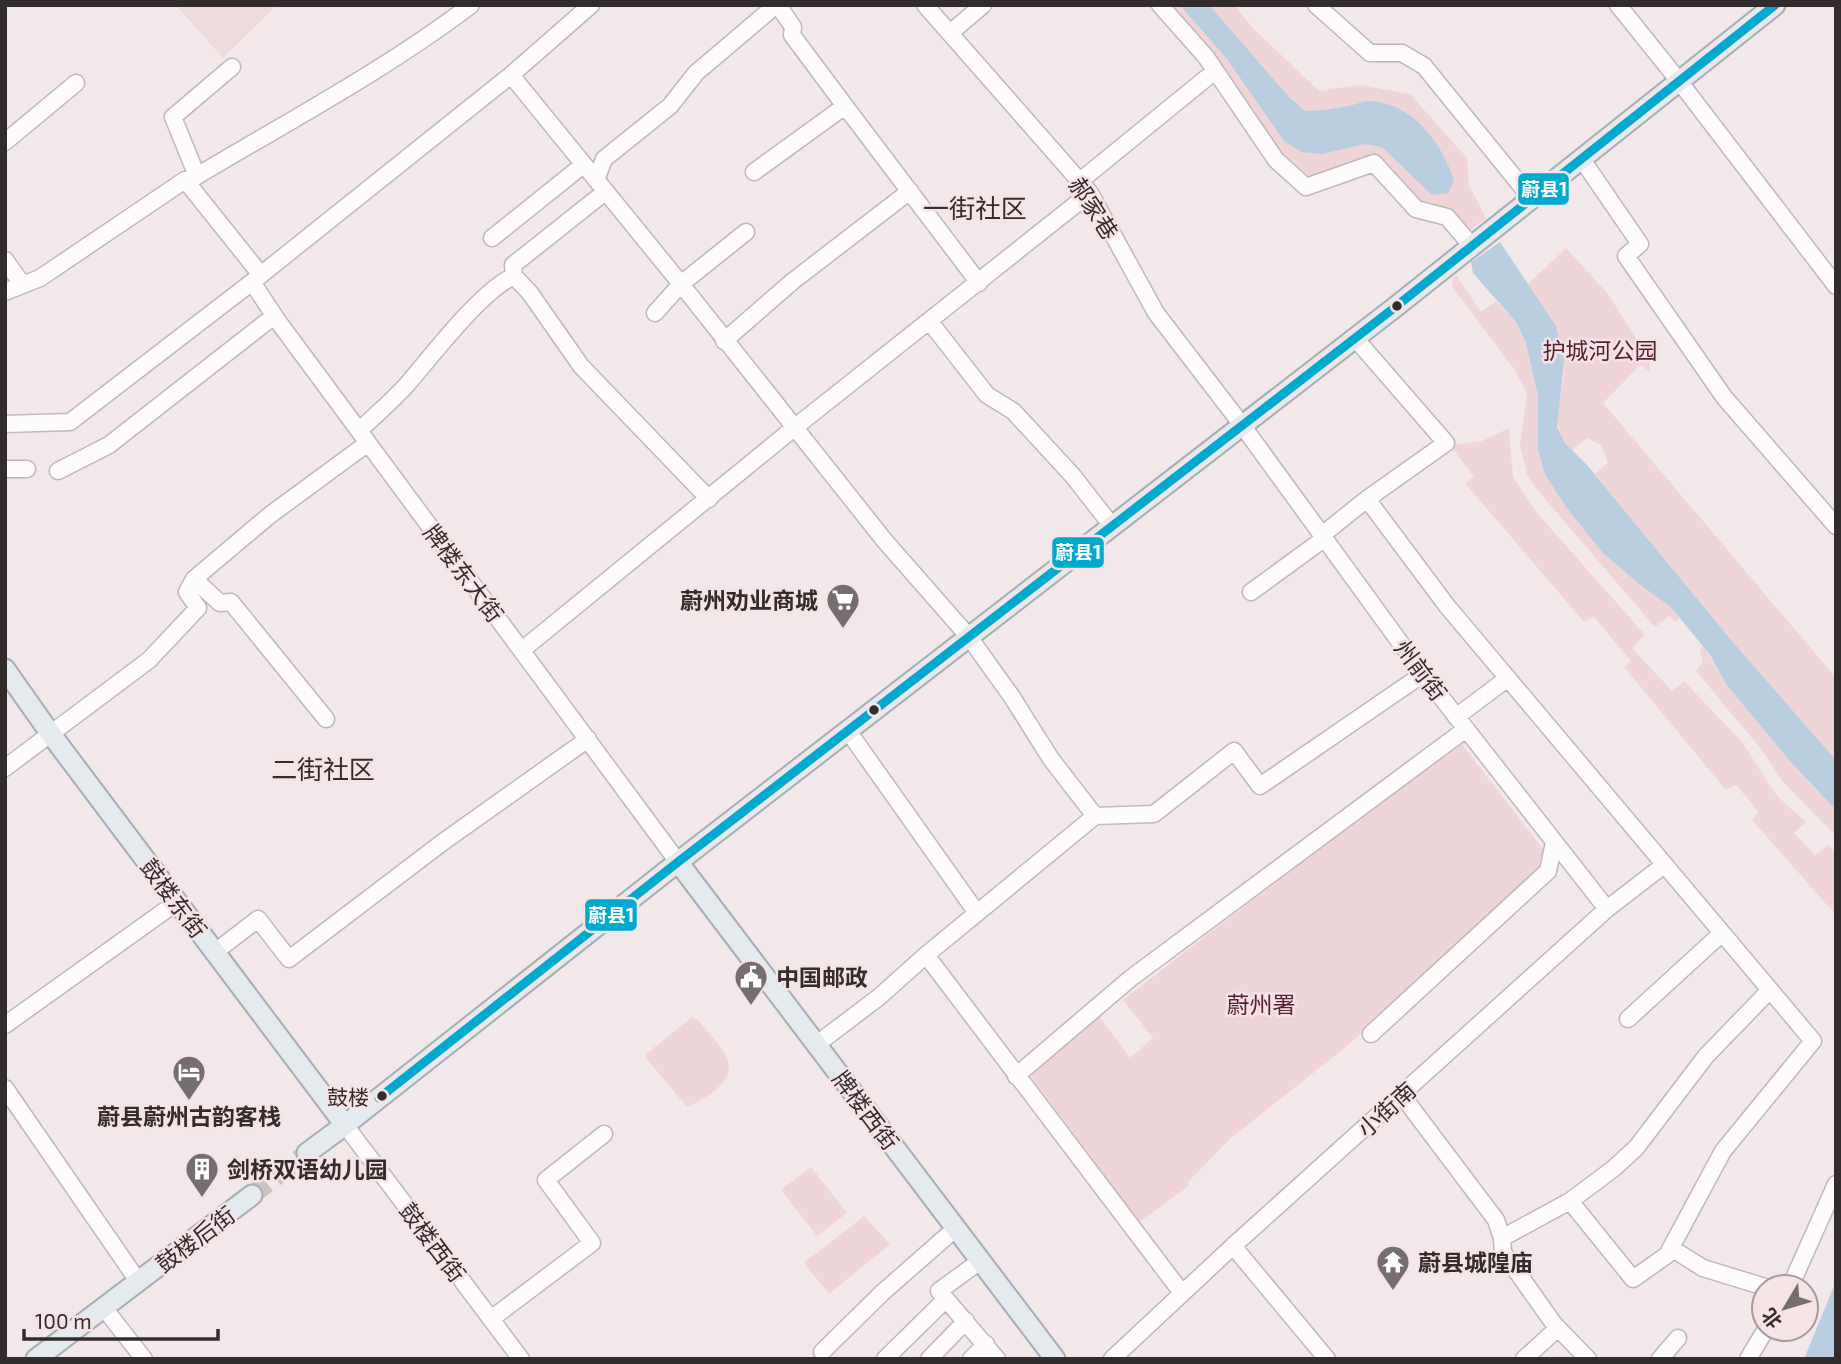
<svg xmlns="http://www.w3.org/2000/svg" width="1841" height="1364" font-family="'Exo 2','Noto Sans SC',sans-serif">
<rect width="100%" height="100%" fill="#f2e7e9"/>
<!-- built -->
<path fill="#eedadd" d="M176,5H277L223,58Z"/>
<!-- green -->
<path fill="#efd4d8" d="M1162,5H1234L1254,29L1319,91L1359,85L1410,94L1467,158L1469,185L1486,218L1467,233L1424,206L1381,160L1312,178L1284,156Z
M1566,248L1608,294L1649,359L1650,371L1640,365L1603,403L1836,678V760L1732,641L1595,474L1608,463L1601,445L1587,438L1572,450C1541,420 1570,391 1563,357C1557,326 1545,310 1528,284Z
M1456,275L1481,312L1496,301L1516,322L1526,343L1538,396V450L1603,553L1639,584L1671,606L1680,617L1676,622L1669,616L1655,627L1535,487L1527,474L1520,445L1527,393L1514,369L1453,288L1452,281Z
M1509,428L1513,477L1537,513L1645,635L1632,648L1672,691L1684,681L1742,742L1777,796L1806,822L1794,833L1815,855L1829,845L1836,853V915L1752,820L1758,811L1736,785L1726,790L1624,667L1631,661L1594,617L1584,622L1465,483L1474,477L1450,445L1482,441Z
M1703,646L1726,684L1789,760L1836,810V836L1782,781L1761,749L1696,671L1703,662L1700,651Z
M1461,743L1553,862L1340,1052L1232,1137L1188,1182L1189,1186L1139,1222L1031,1076L1099,1016L1130,1058L1153,1038L1123,1000L1321,847Z
M692,1017L699,1021C708,1033 720,1044 726,1056C739,1080 705,1099 687,1107L647,1059L646,1054Z
M811,1167L847,1213L817,1236L781,1190Z
M864,1216L890,1244L829,1294L804,1263Z"/>
<!-- water -->
<path fill="#bacee1" d="M1180,5H1209L1289,97L1305,111C1320,111 1334,109 1348,106C1355,105 1362,101 1369,101C1412,102 1443,144 1454,181L1448,193L1432,195L1382,147L1365,144L1322,154L1302,152L1284,141L1227,59Z
M1500,242L1556,326L1564,361L1557,427L1565,443L1587,465L1732,641L1836,760V810L1789,760L1726,684L1710,655L1671,607L1639,584L1603,553L1566,507L1545,474L1538,450V396L1526,343L1516,322L1473,273L1471,262Z
M1836,1281V1359H1804Z"/>
<g fill="none" stroke-linecap="round" stroke-linejoin="round">
<!-- major-tunnel -->
<path stroke="#ccc2c3" stroke-width="19" stroke-dasharray="19 10" stroke-linecap="butt" d="M252,1195L307,1153"/>
<defs>
<path id="minor" d="M778,5L793,27L792,35L845,106
M925,5L1090,193L1156,313L1242,425L1423,674L1607,909
M1160,5L1206,57L1276,160L1306,187L1374,163L1416,209L1447,217L1471,245
M1316,5L1370,53H1402L1424,66L1531,198
M1618,5L1679,81L1836,286
M950,33L983,5
M511,75L681,284L884,540L969,637L1012,697L1051,759L1095,816
M5,142L76,83
M1581,158L1640,244L1626,256L1724,397L1836,526
M754,172L845,106L979,283
M197,176L173,117L232,67
M185,180L197,176C289,121 385,70 471,5
M596,180L604,159L670,106L696,73L776,5
M1080,181L1215,71
M492,238L583,165
M5,260L23,285
M514,276L513,265L605,192
M252,282L277,320L678,862
M5,292L40,278L185,180L261,275
M655,313L681,284L746,232
M930,322L987,395L1013,411L1073,476L1112,526
M1354,337L1446,443L1367,499
M724,341L793,281L910,191
M5,424L70,422L252,282L511,75L591,5
M359,431C376,414 395,399 410,381C434,353 482,290 514,276L530,293L581,366L709,499
M5,469H27
M58,471L109,445L274,316
M1322,535L1367,499L1447,606L1813,1041L1723,1151L1667,1255L1633,1279L1570,1201L1502,1238
M194,579L220,603L231,602L326,719
M1251,592L1325,538
M522,650L794,428L1090,193
M1456,717L1508,678
M848,731L977,913
M5,768L149,660L198,608L187,592L194,579L270,515L368,443
M215,952L258,919L289,959L443,842L588,739
M926,955L1182,1293
M1628,1019L1722,933
M5,1025L177,902
M1371,1034L1548,871L1554,842
M817,1044L879,997L926,955L1095,816L1154,814L1234,751L1260,786L1423,674
M1016,1076L1131,978L1466,729
M5,1088L138,1281
M1401,1094L1496,1220L1502,1238L1503,1252L1554,1324L1588,1359
M345,1125L521,1359
M1570,1201L1613,1169L1636,1148L1706,1056L1770,990
M1233,1246L1327,1359
M1671,1248L1703,1268L1765,1287
M980,1261L939,1291L997,1359
M1790,1287L1836,1184
M104,1308L144,1359
M491,1319L592,1243L546,1180L604,1134
M822,1352L882,1293L956,1228
M885,1359L946,1299
M929,1359L966,1321
M971,1359L986,1344
M1112,1359L1233,1246L1607,909L1664,865
M1524,1359L1558,1328
M1660,1359L1678,1338
M1748,1359L1766,1329"/>
<path id="major" d="M5,669L50,733L345,1125
M678,862L1055,1359
M307,1153L345,1125L678,862L1394,308L1775,5
M36,1359L252,1195"/>
</defs>
<!-- minor casing -->
<use href="#minor" stroke="#c0b8ba" stroke-width="19"/>
<!-- major casing -->
<use href="#major" stroke="#a6adb5" stroke-width="23"/>
<!-- minor -->
<use href="#minor" stroke="#fdfbfc" stroke-width="16"/>
<!-- major -->
<use href="#major" stroke="#e4eaee" stroke-width="19"/>
<defs>
<path id="bus-1" d="M379,1098L678,862L1394,308L1775,5"/>
</defs>
<!-- bus-1 casing -->
<use href="#bus-1" stroke="#f6e3e6" stroke-width="14"/>
<!-- bus-1 -->
<use href="#bus-1" stroke="#00a9ce" stroke-width="9"/>
</g>
<!-- icons -->
<defs>
<symbol id="supermarket-pin" viewBox="-11 -11 22 30"><path d="M0 17L-7.5 6A9.5 9.5 0 1 1 7.5 6Z" fill="#766d6f" stroke="#f6e3e6"/><path d="M-6-5.5h2.5l.6 2H6L4.5 2H-2.5L-4.4-4H-6ZM-1.5 3.2a1.3 1.3 0 1 0 .1 0ZM3 3.2a1.3 1.3 0 1 0 .1 0Z" fill="#fff"/></symbol>
<symbol id="civic-pin" viewBox="-11 -11 22 30"><path d="M0 17L-7.5 6A9.5 9.5 0 1 1 7.5 6Z" fill="#766d6f" stroke="#f6e3e6"/><path d="M-.6-6.5H3V-4.5H.6V-3L4-1V1h2V6H-6V1h2V-1L-.6-3ZM-1.2 2.5V6h2.4V2.5Z" fill="#fff"/></symbol>
<symbol id="hotel-pin" viewBox="-11 -11 22 30"><path d="M0 17L-7.5 6A9.5 9.5 0 1 1 7.5 6Z" fill="#766d6f" stroke="#f6e3e6"/><path d="M-6-4.5h1.5V1H6V5H4.5V3h-9V5H-6ZM-4 0a1.8 1.8 0 1 1 3.6 0ZM.5 0V-2.5h3Q6-2.5 6 0Z" fill="#fff"/></symbol>
<symbol id="building-pin" viewBox="-11 -11 22 30"><path d="M0 17L-7.5 6A9.5 9.5 0 1 1 7.5 6Z" fill="#766d6f" stroke="#f6e3e6"/><path d="M-4-6H4V6H1V3H-1V6H-4ZM-2.5-4.3h1.7v1.8h-1.7ZM.8-4.3h1.7v1.8H.8ZM-2.5-1h1.7V.8h-1.7ZM.8-1h1.7V.8H.8Z" fill="#fff"/></symbol>
<symbol id="temple-pin" viewBox="-11 -11 22 30"><path d="M0 17L-7.5 6A9.5 9.5 0 1 1 7.5 6Z" fill="#766d6f" stroke="#f6e3e6"/><path d="M0-6L5-2H3V0L6.5 2.5H4V6H1.5V3h-3V6H-4V2.5H-6.5L-3 0V-2H-5Z" fill="#fff"/></symbol>
</defs>
<g fill-rule="evenodd">
<use href="#supermarket-pin" x="824" y="581" width="38" height="52"/>
<use href="#civic-pin" x="732" y="958" width="38" height="52"/>
<use href="#hotel-pin" x="170" y="1053" width="38" height="52"/>
<use href="#building-pin" x="183" y="1150" width="38" height="52"/>
<use href="#temple-pin" x="1374" y="1243" width="38" height="52"/>
</g>
<!-- markers -->
<g fill="#332c2d" stroke="#f6e3e6" stroke-width="2.5">
<circle cx="1397" cy="306" r="6"/>
<circle cx="874" cy="710" r="6"/>
<circle cx="382" cy="1096" r="6"/>
</g>
<g text-anchor="middle" dominant-baseline="central" stroke-width="5" stroke-linejoin="round" paint-order="stroke">
<!-- bus labels -->
<g font-size="21" fill="#332c2d" stroke="#f6e3e6" text-anchor="end">
<text x="369" y="1096">鼓楼</text>
</g>
<!-- street labels -->
<g font-size="23" fill="#332c2d" stroke="#f6e3e6">
<text transform="translate(1094 208) rotate(57)">郝家巷</text>
<text transform="translate(464 573) rotate(53)">牌楼东大街</text>
<text transform="translate(1421 670) rotate(53)">州前街</text>
<text transform="translate(174 898) rotate(53)">鼓楼东街</text>
<text transform="translate(1386 1109) rotate(-42)">小街南</text>
<text transform="translate(866 1110) rotate(53)">牌楼西街</text>
<text transform="translate(195 1239) rotate(-37)">鼓楼后街</text>
<text transform="translate(433 1242) rotate(53)">鼓楼西街</text>
</g>
<!-- park labels -->
<g font-size="23" fill="#58222f" stroke="#f6e3e6">
<text x="1600" y="350">护城河公园</text>
<text x="1261" y="1004">蔚州署</text>
</g>
<!-- poi labels -->
<g font-size="23" font-weight="bold" fill="#332c2d" stroke="#f6e3e6" text-anchor="start">
<text x="818" y="600" text-anchor="end">蔚州劝业商城</text>
<text x="776" y="977">中国邮政</text>
<text x="189" y="1116" text-anchor="middle">蔚县蔚州古韵客栈</text>
<text x="227" y="1169">剑桥双语幼儿园</text>
<text x="1418" y="1262">蔚县城隍庙</text>
</g>
<!-- quarter labels -->
<g font-size="26" fill="#332c2d" stroke="#f6e3e6">
<text x="975" y="207">一街社区</text>
<text x="323" y="768">二街社区</text>
</g>
</g>
<g stroke="#f6e3e6" stroke-width="2.5">
<rect x="1517" y="172" width="53" height="34" rx="7" fill="#00a9ce"/>
<rect x="1051" y="536" width="54" height="33" rx="7" fill="#00a9ce"/>
<rect x="584" y="898" width="54" height="34" rx="7" fill="#00a9ce"/>
</g>
<g font-size="19" text-anchor="middle" font-weight="bold" fill="#fff">
<text x="1544" y="196">蔚县1</text>
<text x="1078" y="559">蔚县1</text>
<text x="611" y="922">蔚县1</text>
</g>
<!-- border -->
<rect width="1841" height="1364" fill="none" stroke="#332c2d" stroke-width="14"/>
<!-- north arrow -->
<g transform="translate(1785 1308) rotate(232)"><circle r="33" fill="#f6e3e6" stroke="#a89a9c" stroke-width="2"/>
<path d="M0-5L12 26L0 18L-12 26Z" fill="#766d6f"/>
<text y="-10" font-size="19" font-weight="bold" text-anchor="middle" fill="#332c2d">北</text>
</g>
<!-- scale -->
<path d="M24 1329v10h194v-10" fill="none" stroke="#332c2d" stroke-width="3.5"/>
<text x="35" y="1329" font-size="21" fill="#332c2d" stroke="#f6e3e6" stroke-width="5" paint-order="stroke">100 m</text>
</svg>
